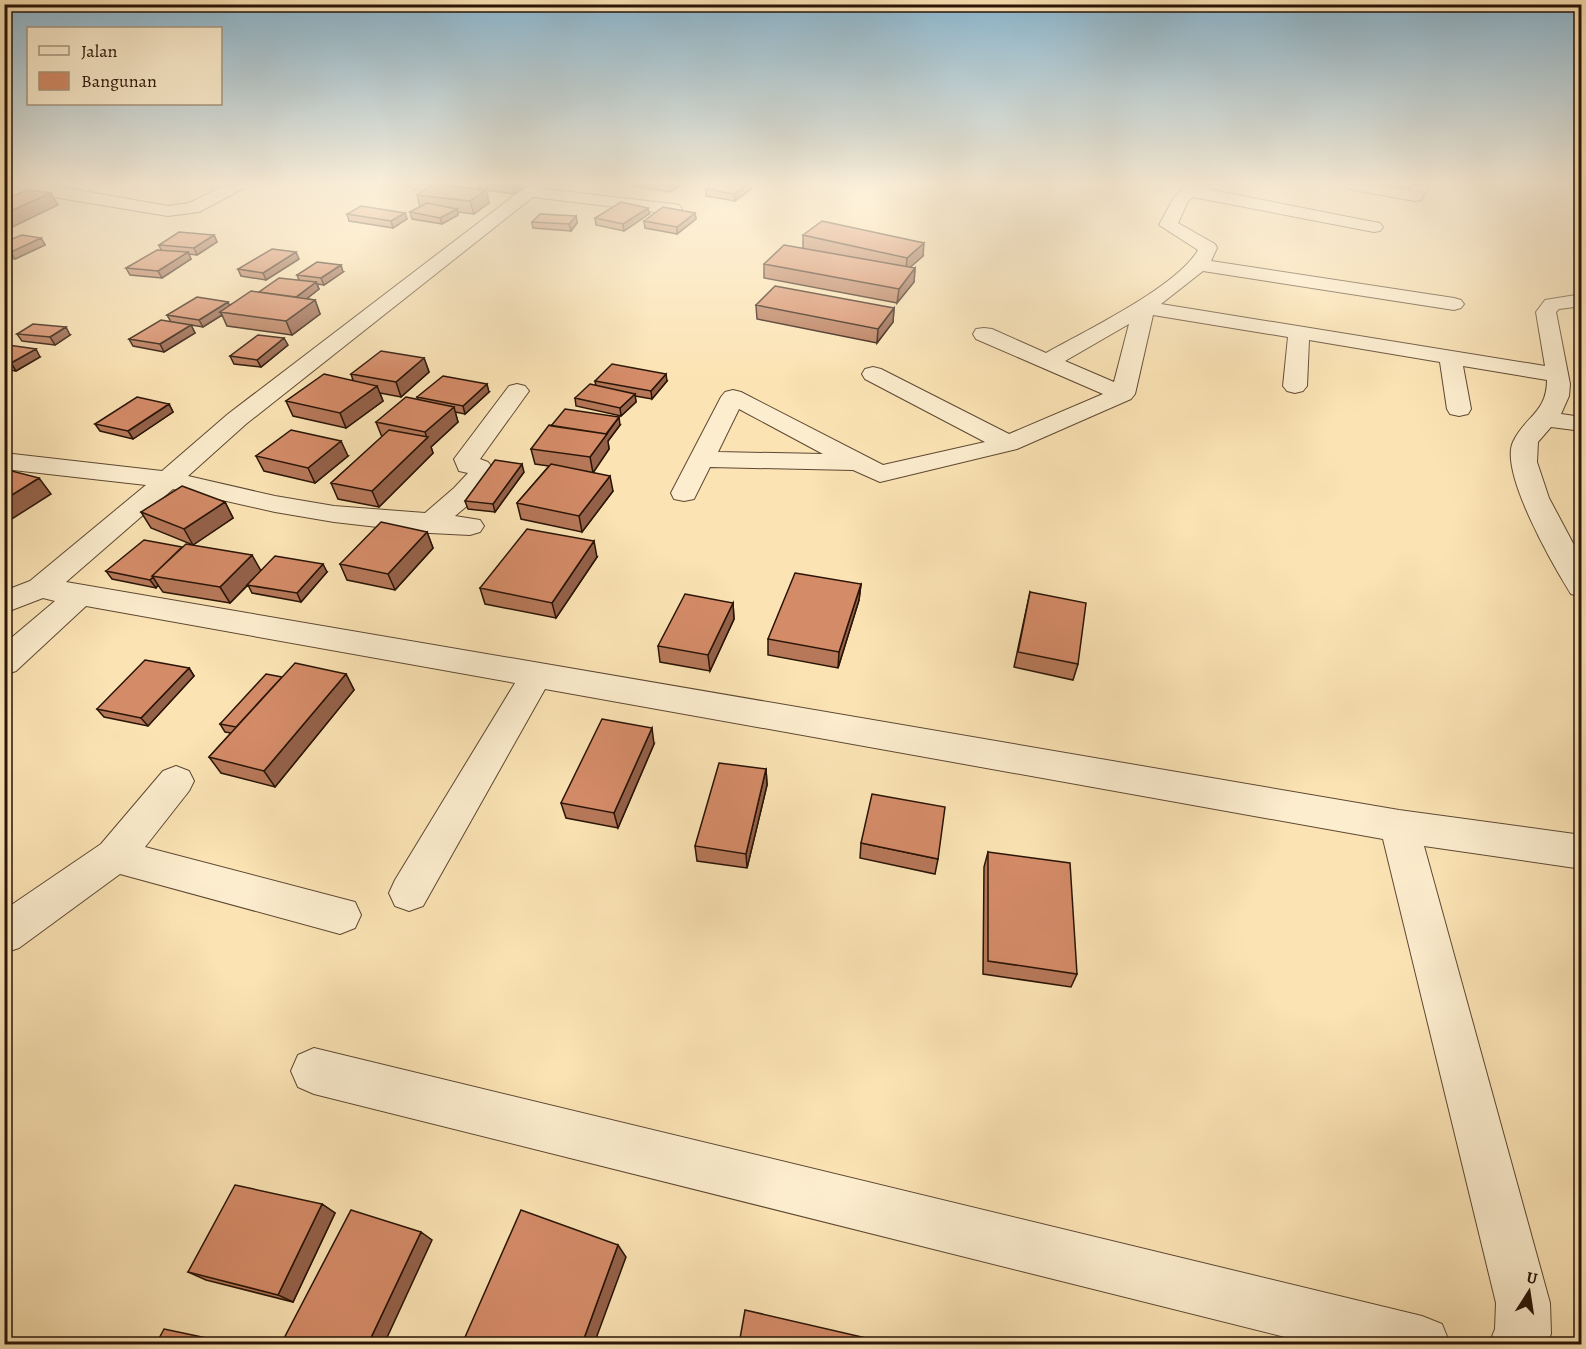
<svg xmlns="http://www.w3.org/2000/svg" width="1586" height="1349" font-family="Alegreya,serif">
<rect width="100%" height="100%" fill="#fbe3b4"/>
<filter id="stains"><feTurbulence type="fractalNoise" baseFrequency=".00333" numOctaves="4"/><feColorMatrix values="0 0 0 0 .2 0 0 0 0 .09 0 0 0 0 .02 0 0 0 .5 -.17"/></filter>
<radialGradient id="worn" r=".72"><stop offset=".6" stop-color="#630" stop-opacity="0"/><stop offset="1" stop-color="#630" stop-opacity=".3"/></radialGradient>
<g fill="none" stroke-linecap="round" stroke-linejoin="round">
<defs>
<path id="street" d="M31,185H49L168,206L189,203L226,185H246L244,188L199,212L168,216L47,196L32,191L30,187Z
M410,185H447L479,190L481,194L473,199L418,190L412,188Z
M528,185H546L544,189L673,204L679,205L682,209L679,213L673,214L533,197L246,424L188,476L275,496L334,506L425,513L454,488L468,473L459,471L454,459L509,386L517,384L525,386L529,391L480,459L488,462L496,472L474,500L455,516L480,520L484,526L480,532L470,535L430,533L334,522L275,512L173,489L66,582L1399,810L1582,835V869L1424,846L1550,1303L1551,1334L1546,1344H1489L1495,1329L1496,1303L1383,839L545,689L423,906L409,911L395,906L389,893L395,880L515,683L86,606L16,671L4,675V644L55,601L43,598L4,613V591L30,581L146,485L4,469V453L162,471L228,414Z
M1187,185H1204L1202,188L1374,222L1380,223L1383,227L1380,231L1374,232L1193,197L1188,201L1178,223L1215,244L1217,248L1211,261L1454,298L1461,300L1464,304L1461,308L1454,310L1203,271L1161,304L1545,366L1536,312L1545,300L1582,294V306L1559,309L1556,312L1570,384L1569,396L1561,414L1582,417V431L1551,427L1538,442L1537,462L1549,498L1582,560V597L1571,594C1554,567 1499,472 1513,442C1525,416 1547,413 1547,380L1463,366L1471,409L1468,414L1459,416L1450,414L1447,409L1440,362L1309,340L1307,386L1303,391L1295,393L1287,391L1283,386L1288,337L1153,315L1135,394L1131,399L1017,449L880,482L853,470L710,467L694,499L684,501L674,499L671,493L721,397L725,392L733,390L741,392L883,465L985,442L865,379L862,374L865,369L873,367L881,369L1009,434L1103,394L976,339L973,334L976,329L984,328L992,329L1046,353C1085,331 1177,287 1198,250L1159,225L1173,199ZM1129,324L1114,382L1065,361ZM739,409L823,454L718,452Z
M1346,185H1381L1410,190L1413,185H1429L1421,200L1415,201L1354,190L1348,188Z
M176,766L189,771L194,781L189,791L145,847L355,902L361,915L355,928L340,934L120,874L19,948L4,953V910L101,844L163,771Z
M314,1048L1422,1316L1442,1324L1450,1344H1313L314,1094L298,1087L291,1071L298,1055Z"/>
</defs>
<!-- street casing -->
<use href="#street" stroke="#5e4832" stroke-width="2"/>
<!-- street -->
<use href="#street" fill="#fcedce" fill-rule="evenodd"/>
</g>
<!-- wall -->
<path fill="#b67859" stroke="#291406" stroke-width="1.5" d="M478,185H523L524,188L514,194L479,189Z
M633,185H681L670,192L633,186Z
M706,189H751L735,201L706,196Z
M417,195L489,203L474,214L458,212V215L442,224L412,219L410,212L420,207Z
M405,213L407,219L393,228L349,221L347,214Z
M695,213L696,219L677,234L645,228L644,221Z
M649,214L624,231L596,225L595,218Z
M576,216L577,223L571,231L533,228L532,222Z
M214,235L217,242L197,255L188,254L191,259L162,278L130,275L126,268L161,250L159,245Z
M803,235L923,256L910,267L915,268L914,282L897,303L764,278V264L803,248Z
M41,238L45,245L15,259L4,257V242Z
M299,259L266,280L241,276L238,269Z
M343,272L324,285L317,284L319,289L306,299L315,300L320,314L292,335L227,326L222,315L203,327L191,325L195,333L164,352L133,346L129,339L171,322L167,315L230,305L259,292L299,280L297,275Z
M756,305L894,308L893,322L877,343L757,319Z
M17,334L70,335L55,345L22,341Z
M288,345L261,367L234,364L230,356Z
M4,346L40,357L16,371L4,369Z
M424,358L429,372L401,397L380,393L383,401L346,428L293,416L286,401L353,380L351,374Z
M595,381H667L652,399L635,396L636,402L621,416L576,406L575,398L596,386Z
M489,392L465,414L455,412L458,422L431,447L433,453L379,507L338,499L331,483L382,437L376,422L418,400L417,397Z
M169,404L173,412L133,439L100,431L95,424Z
M620,425L608,441L609,449L593,472L613,491L582,532L521,519L517,503L549,466L535,464L531,449Z
M256,456H348L315,483L264,471Z
M524,472L495,512L468,509L465,501Z
M225,502L233,518L193,545L151,528L141,512Z
M427,532L433,548L395,590L347,580L340,564Z
M597,557L556,618L485,604L480,588Z
M261,570L327,572L301,602L252,593L248,585L230,603L163,592L158,585L156,588L112,579L106,571Z
M861,584L859,600L838,668L768,655V639Z
M1030,592L1078,664L1073,680L1014,667Z
M733,603L734,619L710,671L660,662L658,646Z
M189,668L194,676L148,726L104,717L97,709Z
M346,674L354,690L275,787L221,773L209,757L231,733L225,732L220,724L282,677Z
M654,744L618,828L566,818L561,803Z
M766,769L767,785L747,868L697,861L695,846Z
M861,843L938,859L935,874L860,858Z
M988,852L1077,974L1071,987L983,974L984,867Z
M322,1204L335,1213L293,1302L206,1280L188,1272Z"/>
<!-- shaded-wall -->
<path fill="#946149" stroke="#291406" stroke-width="1.5" d="M518,185H523L524,188L514,194L513,188Z
M670,185H681L670,192Z
M747,185H751V189L735,201L734,194Z
M486,190L489,203L474,214L470,201Z
M51,193L58,205L4,231V214Z
M648,208L649,214L624,231L623,224Z
M457,209L458,215L442,224L440,218Z
M405,213L407,219L393,228L391,221Z
M695,213L696,219L677,234V227Z
M576,216L577,223L571,231L569,224Z
M214,235L217,242L197,255L194,248Z
M41,238L45,245L15,259L11,252Z
M924,243L923,256L906,271L907,258Z
M188,252L191,259L162,278L158,271Z
M296,252L299,259L266,280L263,273Z
M341,265L343,272L324,285L321,278Z
M915,268L914,282L897,303L899,289Z
M316,282L319,289L296,307L293,300Z
M315,300L320,314L292,335L286,321Z
M228,302L231,309L220,312L222,315L203,327L199,320Z
M894,308L893,322L877,343L878,329Z
M191,325L195,333L164,352L160,344Z
M66,327L70,335L55,345L50,337Z
M284,338L288,345L261,367L257,360Z
M36,349L40,357L16,371L11,363Z
M424,358L429,372L401,397L396,382Z
M666,374L667,381L652,399L651,391Z
M487,384L489,392L465,414L463,406Z
M377,386L383,401L346,428L340,413Z
M635,394L636,402L621,416L620,408Z
M169,404L173,412L133,439L128,431Z
M454,407L458,422L431,447L433,453L379,507L372,491L427,438L425,432Z
M619,417L620,425L608,441L609,449L593,473L590,457Z
M341,441L348,456L315,483L308,468Z
M522,464L524,472L495,512L493,504Z
M610,476L613,491L582,532L579,516Z
M39,478L51,494L4,524V500Z
M225,502L233,518L193,545L184,529Z
M427,532L433,548L395,590L388,574Z
M594,541L597,557L556,618L552,603Z
M252,555L261,571L230,603L220,587Z
M323,564L327,572L301,602L297,593Z
M153,577L158,585L156,588L150,580Z
M861,584L859,600L838,668L839,652Z
M733,603L734,619L710,671L708,655Z
M189,668L194,676L148,726L141,718Z
M346,674L354,690L275,787L264,771Z
M652,728L654,744L618,828L614,813Z
M766,769L767,785L747,868L746,854Z
M322,1204L335,1213L293,1302L278,1295Z
M4,1230L8,1231L4,1237Z
M421,1232L432,1240L384,1344H368Z
M618,1245L626,1257L594,1344H582Z"/>
<!-- building -->
<path fill="#d48b68" stroke="#291406" stroke-width="1.5" d="M432,185H439L486,190L470,201L417,195Z
M494,185H518L513,188Z
M712,185H747L734,194L706,189Z
M27,190L51,193L4,214V200Z
M621,202L648,208L623,224L595,218Z
M427,203L457,209L440,218L410,212Z
M361,206L405,213L391,221L347,214Z
M663,207L695,213L677,227L644,221Z
M540,214L576,216L569,224L532,222Z
M822,221L924,243L907,258L803,235Z
M179,232L214,235L194,248L159,245Z
M22,235L41,238L11,252L4,251V242Z
M784,245L915,268L899,289L764,264Z
M272,249L296,252L263,273L238,269Z
M157,250L188,252L158,271L126,268Z
M317,262L341,265L321,278L297,275Z
M279,278L316,282L296,297L259,292Z
M775,286L894,308L878,329L756,305Z
M251,291L315,300L286,321L220,312Z
M197,297L228,302L199,320L167,315Z
M161,320L191,325L160,344L129,339Z
M33,324L66,327L50,337L17,334Z
M258,335L284,338L257,360L230,356Z
M8,345L36,349L11,363L4,362V346Z
M381,351L424,358L396,382L351,374Z
M612,364L666,374L651,391L595,381Z
M324,374L377,386L340,413L286,401Z
M443,376L487,384L463,406L417,397Z
M590,384L635,394L620,408L575,398Z
M137,397L169,404L128,431L95,424Z
M406,397L454,407L425,432L376,422Z
M565,409L619,417L606,434L551,426Z
M549,425L607,434L590,457L531,449Z
M291,430L341,441L308,468L256,456Z
M389,430L428,437L372,491L331,483Z
M495,460L522,464L493,504L465,501Z
M551,464L610,476L579,516L517,503Z
M4,469L39,478L4,500Z
M182,486L225,502L184,529L141,512Z
M381,522L427,532L388,574L340,564Z
M527,529L594,541L552,603L480,588Z
M144,540L182,547L152,576L153,577L150,580L106,571Z
M186,544L252,555L220,587L152,576Z
M275,556L323,564L297,593L247,585Z
M795,573L861,584L839,652L768,639Z
M1030,592L1086,603L1078,664L1018,652Z
M685,594L733,603L708,655L658,646Z
M145,660L189,668L141,718L97,709Z
M295,663L346,674L264,771L209,757Z
M266,674L282,677L236,727L220,724Z
M602,719L652,728L614,813L561,803Z
M719,763L766,769L746,854L695,846Z
M872,794L945,807L938,859L861,843Z
M988,852L1070,863L1077,974L988,961Z
M235,1185L322,1204L278,1295L188,1272Z
M351,1210L421,1232L368,1344H281Z
M521,1210L618,1245L582,1344H462Z
M745,1310L892,1344H739Z
M164,1329L235,1344H156Z"/>
<!-- sky -->
<linearGradient id="sky" x2="0" y2="1"><stop stop-color="#8bb8d2"/><stop offset="0.49" stop-color="#fdf2dd"/><stop offset="1" stop-color="#fdf2dd" stop-opacity="0"/></linearGradient>
<rect width="1586" height="374" fill="url(#sky)"/>
<!-- margin -->
<rect width="1586" height="1349" fill="none" stroke="#fbe3b4" stroke-width="24"/>
<rect x="6" y="6" width="1574" height="1337" fill="none" stroke="#291406" stroke-width="3"/>
<rect x="12" y="12" width="1562" height="1325" fill="none" stroke="#291406" stroke-width="1.5"/>
<!-- legend -->
<rect x="27" y="27" width="195" height="78" fill="#fcedce" stroke="#a8967e" stroke-width="1.5"/>
<rect x="39" y="46" width="30" height="9" fill="#fcedce" stroke="#a8967e" stroke-width="1.5"/>
<text x="81" y="57" font-size="18" fill="#291406">Jalan</text>
<rect x="39" y="72" width="30" height="18" fill="#d48b68" stroke="#a8967e" stroke-width="1.5"/>
<text x="81" y="87" font-size="18" fill="#291406">Bangunan</text>
<!-- north arrow -->
<g transform="translate(1529 1292) rotate(12)" stroke="#fcedce" stroke-width="4.5" paint-order="stroke">
<path d="M0-4.5L10 22L0 15L-10 22Z" fill="#291406"/>
<text y="-9" font-size="16" font-weight="bold" text-anchor="middle" fill="#291406">U</text>
</g>
<rect width="100%" height="100%" filter="url(#stains)"/>
<rect width="100%" height="100%" fill="url(#worn)"/>
</svg>
